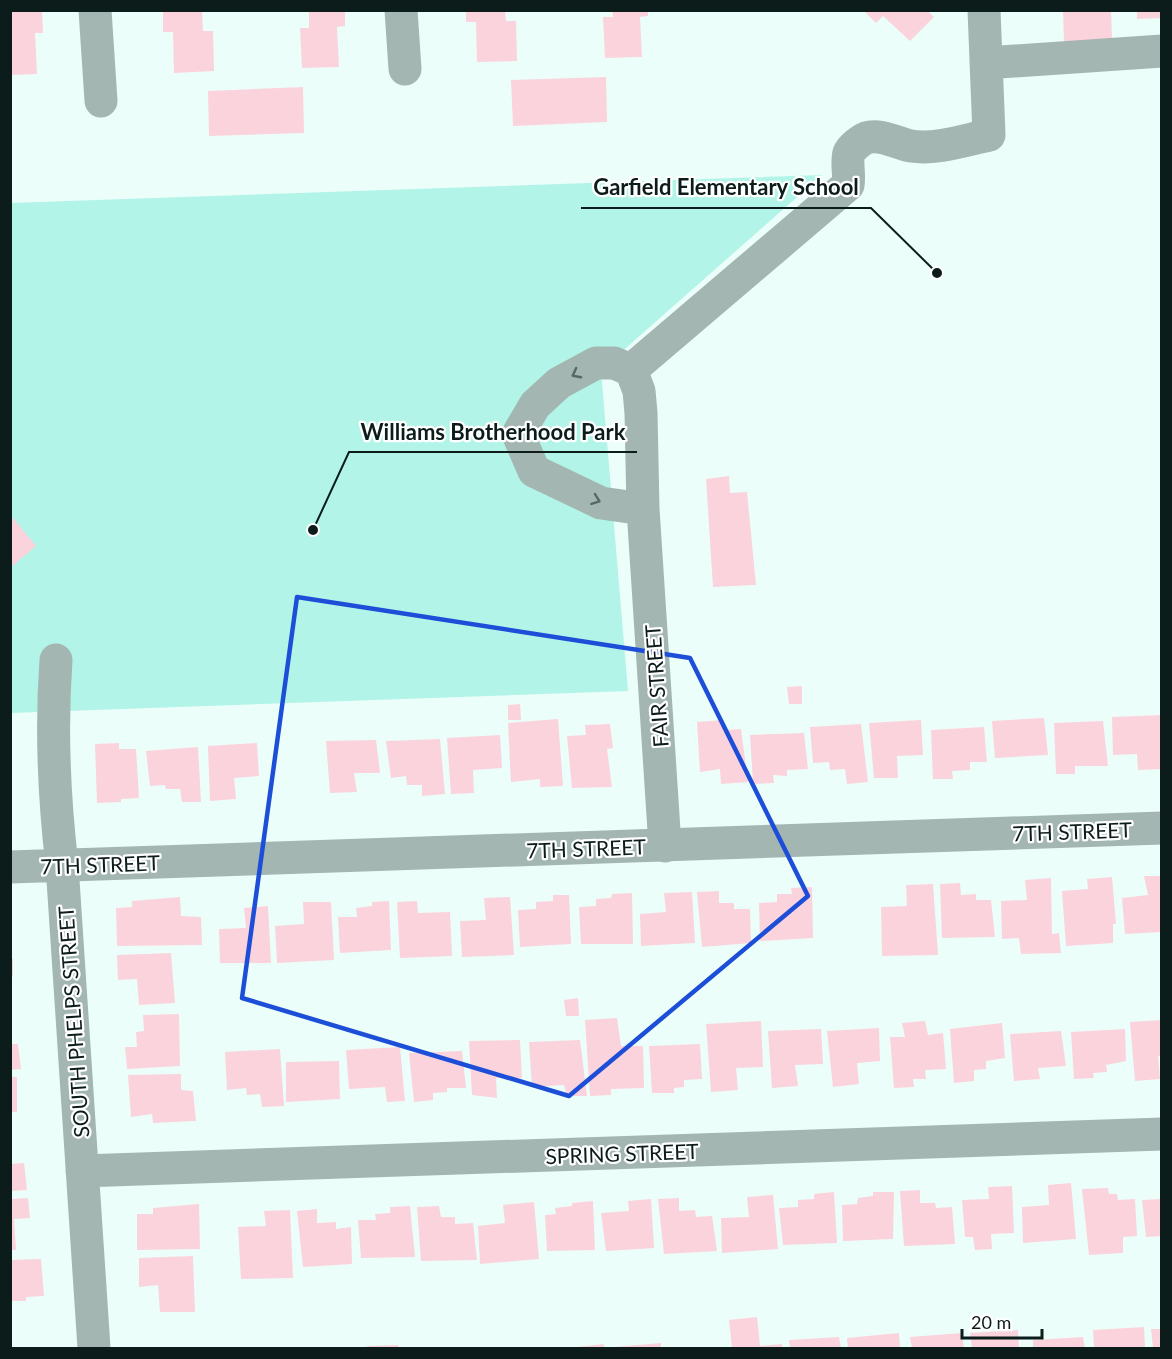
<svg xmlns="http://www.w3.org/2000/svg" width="1172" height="1359" font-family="Lato,sans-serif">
<rect width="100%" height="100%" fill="#ecfefa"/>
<!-- green -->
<path fill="#b3f4e9" d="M822,175L601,370L628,691L11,713L10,203Z"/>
<!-- building -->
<path fill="#fbd3dd" d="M10,10H42L43,33H35L37,74L10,75Z
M163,10H202L203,31H213L214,71L174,73L173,32H163Z
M309,10H345V26L337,27L339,67L302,68L300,28H309Z
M466,10H505L506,21H516L517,61L477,62L476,22H466Z
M612,10H648V16L640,17L642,57L605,58L603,17H613Z
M863,10H927L934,17L910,41L883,16L876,23Z
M1063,10H1111L1112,41L1064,43Z
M1137,10H1162V18L1137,19Z
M606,77L607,122L513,126L511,80Z
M303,87L304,133L209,136L208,91Z
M729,476L730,493L747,492L756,585L713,587L706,479Z
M13,518L36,546L10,568V520Z
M802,686V704H789L787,687Z
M520,704L521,720H508V705Z
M1162,715V769L1138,770L1137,754L1113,755L1112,717Z
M1044,718L1048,755L995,758L992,721Z
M558,719L563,786L540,787V779L511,782L508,723Z
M724,720V730L741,729L748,782L721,784L720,769L700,772L697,722Z
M921,720L923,755L897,756L898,778H874L869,723Z
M1103,721L1108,766H1075V774H1056L1054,723Z
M610,724L613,748L607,749L612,787L572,788L567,736L586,735L585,725Z
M861,724L868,782L847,784L845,769L830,770L829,762L813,763L810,727Z
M984,727L987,762H970V770L952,771L953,779H933L931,730Z
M804,733L808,769L787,770V776L773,775L774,783L753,784L750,735Z
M500,735L502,768L473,770L474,793L451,794L447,738Z
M440,739L445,794L422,796V785H407L406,776L391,778L386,741Z
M376,740L380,773H354L357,792L330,793L326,741Z
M119,743V749H136L139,798L121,799V802L97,803L95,744Z
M257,743L259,776L234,778L236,799L210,801L208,746Z
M198,747L201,802H182L180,789H166L165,785L150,786L146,751Z
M1144,876H1162V932L1125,934L1122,898L1148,895Z
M1112,877L1116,924H1113V943L1066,946L1062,891L1088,889L1087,879Z
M1051,878L1052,934L1059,933L1061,953L1021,954L1019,938L1002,939L1001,901L1027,900L1025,880Z
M960,883L961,895L976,894V900H991L995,937L942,938L940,884Z
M933,884L938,955L882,956L881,907L907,906L906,885Z
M812,887L813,938L760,941L759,903L777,902V894H792L791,888Z
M719,891V903H734V909H750L751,943L702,947L697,892Z
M692,892L695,943L641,946L640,914L666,912L664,893Z
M632,893L633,944H581L579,907L596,906V899L611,898L612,894Z
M553,895H569L571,944L520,947L518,910L536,909V902L553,901Z
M180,897L181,916L201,917L202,945L117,946L116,908L132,907V901Z
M510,897L514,955L462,957L460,921L486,920L484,898Z
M389,901L391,950L340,953L338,917H357L356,908L372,906V902Z
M417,901L418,913L450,912L452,956L400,958L397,902Z
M303,902H331L334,960L277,963L275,926L304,924Z
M268,906L271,963H220L219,929L246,928L244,908Z
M171,953L175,1003L139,1005L137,979L118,980L117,955Z
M10,959H13V976L10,977Z
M578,998L579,1016H566L564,1000Z
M179,1014L180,1066L127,1069L125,1047H137L136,1032L144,1031L143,1015Z
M617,1018L621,1046H643L644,1088L611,1089V1095L590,1096L585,1020Z
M1162,1020V1056H1158L1160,1079L1135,1081L1130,1022Z
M761,1021L763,1067L736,1068L738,1090L711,1092L706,1024Z
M925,1021L928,1035L943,1033L946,1069L925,1070L926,1079H913L914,1087L894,1088L890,1037H905L902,1023Z
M1002,1023L1005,1058L986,1061V1069L974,1070V1081L954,1083L950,1029Z
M879,1028L880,1061L857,1063L859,1084L833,1087L827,1031Z
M821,1029L823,1064L795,1065L798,1086L772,1088L768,1031Z
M1125,1029L1126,1061L1106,1065L1107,1072L1093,1073L1094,1078L1074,1079L1071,1032Z
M1061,1031L1066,1066L1038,1068L1040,1079L1014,1081L1010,1034Z
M520,1040L522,1078H496L497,1098L472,1095L469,1041Z
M580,1040L587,1096H567L564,1085L532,1087L529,1042Z
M10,1044H18L21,1069L10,1070Z
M700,1044L702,1079L684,1080V1087L674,1088V1093H652L649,1046Z
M400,1047L405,1101L387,1102L385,1087L349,1089L346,1050Z
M280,1049L284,1106L262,1107L260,1094L247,1095L246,1088L227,1090L225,1052Z
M462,1051L466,1088H447V1092L433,1093V1100L414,1102L409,1053Z
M339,1061L340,1099L286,1102V1062Z
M181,1074V1090L193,1091L196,1121L153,1123L152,1114L131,1117L128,1075Z
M10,1077H17V1112H10Z
M24,1163L27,1190L10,1191V1164Z
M1071,1183L1076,1239L1023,1243L1022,1207L1049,1205L1048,1185Z
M1012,1186L1014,1233L991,1234L992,1249L975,1250L973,1237H965L962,1200L989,1199L988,1187Z
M1108,1188L1109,1194H1117L1118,1200L1135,1199L1137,1236L1123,1237V1253L1089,1255L1082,1189Z
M920,1190V1203H935L936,1208L952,1207L955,1244L904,1246L900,1191Z
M834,1192L837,1243L783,1245L779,1208L798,1207V1200L814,1199V1194Z
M873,1192H894L893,1239L843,1241L842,1205L857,1204L858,1198L873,1196Z
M773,1195L778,1249L722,1253L721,1218L749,1217L747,1197Z
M28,1198L30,1218L14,1219L16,1250H10V1199Z
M679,1198V1211L695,1210L696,1217L712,1216L717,1251L664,1254L658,1199Z
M651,1199L654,1248L606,1251L601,1213L629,1211L628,1201Z
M1162,1199V1236L1146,1237L1142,1200Z
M593,1201L595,1250L547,1251L545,1215L556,1214L555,1208L572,1206V1203Z
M534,1202L539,1259L480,1264L478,1226L505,1223L503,1205Z
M199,1204L200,1249L137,1250V1214H153V1208Z
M410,1206L415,1257L361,1258L358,1220H376L375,1214L390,1213V1207Z
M439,1206L441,1217H455V1224L473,1223L477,1260L421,1261L417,1207Z
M317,1209V1223L336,1222V1229L351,1227L352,1264L303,1267L297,1211Z
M290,1210L293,1278L241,1279L238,1227L266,1226L264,1211Z
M193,1256L195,1312H160L158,1285L139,1287V1258Z
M41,1259L44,1296L26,1297V1301H10V1260Z
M757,1317L760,1346L782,1344V1348H732L729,1320Z
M1144,1327L1145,1348H1094L1093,1330Z
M1151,1329H1162V1348H1153Z
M1018,1330L1019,1348H972L970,1333Z
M899,1333L900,1348H848L847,1338Z
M962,1333L964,1348H912L910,1337Z
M839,1337L841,1348H790L789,1340Z
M1083,1337L1085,1348H1033V1340Z
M661,1343V1348H614V1347Z
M604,1344V1348H577V1347Z
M398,1345L399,1348H367V1346Z"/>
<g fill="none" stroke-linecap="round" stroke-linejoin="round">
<!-- minor -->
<path stroke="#a3b6b2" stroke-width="33" d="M95,10L101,101
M401,10L405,69
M986,63L1162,51
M631,370L614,363H596L559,383L535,405L518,434L534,471L601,503L643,509
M56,660C51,729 54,797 62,865L94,1348
M665,846L643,509L641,413L639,391L631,370L848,185C850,175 846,162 849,153C851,148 861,140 866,138C881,133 898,144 911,146C936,150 965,140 989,135L984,10
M10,867L1162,828
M82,1171L1162,1134"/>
</g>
<!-- one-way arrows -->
<defs><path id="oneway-chevron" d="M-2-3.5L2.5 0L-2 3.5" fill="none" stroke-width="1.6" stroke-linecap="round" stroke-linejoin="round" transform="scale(1.5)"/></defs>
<g stroke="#576966">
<use href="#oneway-chevron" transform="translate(576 374) rotate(152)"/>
<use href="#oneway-chevron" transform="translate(596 500) rotate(20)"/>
</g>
<!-- marked area -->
<path fill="none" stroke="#1d4ed8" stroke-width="4.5" stroke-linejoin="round" d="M297,597L690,658L808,896L569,1096L242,998Z"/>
<g text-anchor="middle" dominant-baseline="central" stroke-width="4.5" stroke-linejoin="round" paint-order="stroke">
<!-- street labels -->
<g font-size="21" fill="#0b1c1a" stroke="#fff">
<text transform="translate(656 686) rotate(-94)">FAIR STREET</text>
<text transform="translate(1072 831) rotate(-2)">7TH STREET</text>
<text transform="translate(586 848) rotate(-2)">7TH STREET</text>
<text transform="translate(100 864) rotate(-2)">7TH STREET</text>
<text transform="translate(73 1022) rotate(-94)">SOUTH PHELPS STREET</text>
<text transform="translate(622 1153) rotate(-2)">SPRING STREET</text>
</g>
</g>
<!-- callouts -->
<path fill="none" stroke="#0b1c1a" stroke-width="2" d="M937 273L871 208H581M313 530L349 452H637"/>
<g fill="#0b1c1a" stroke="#fff" stroke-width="2">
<circle cx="937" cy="273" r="6"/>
<circle cx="313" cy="530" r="6"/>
</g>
<g font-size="22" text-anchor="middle" font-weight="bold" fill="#0b1c1a" stroke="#fff" stroke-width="4.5" stroke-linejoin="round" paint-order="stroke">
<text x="726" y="195">Garfield Elementary School</text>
<text x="493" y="440">Williams Brotherhood Park</text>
</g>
<!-- border -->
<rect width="1172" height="1359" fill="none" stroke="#0b1c1a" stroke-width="24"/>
<!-- scale -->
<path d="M962 1329v9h80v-9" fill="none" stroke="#0b1c1a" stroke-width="3"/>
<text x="971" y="1329" font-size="18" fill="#0b1c1a" stroke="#ffffff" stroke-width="4.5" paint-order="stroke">20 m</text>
</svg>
